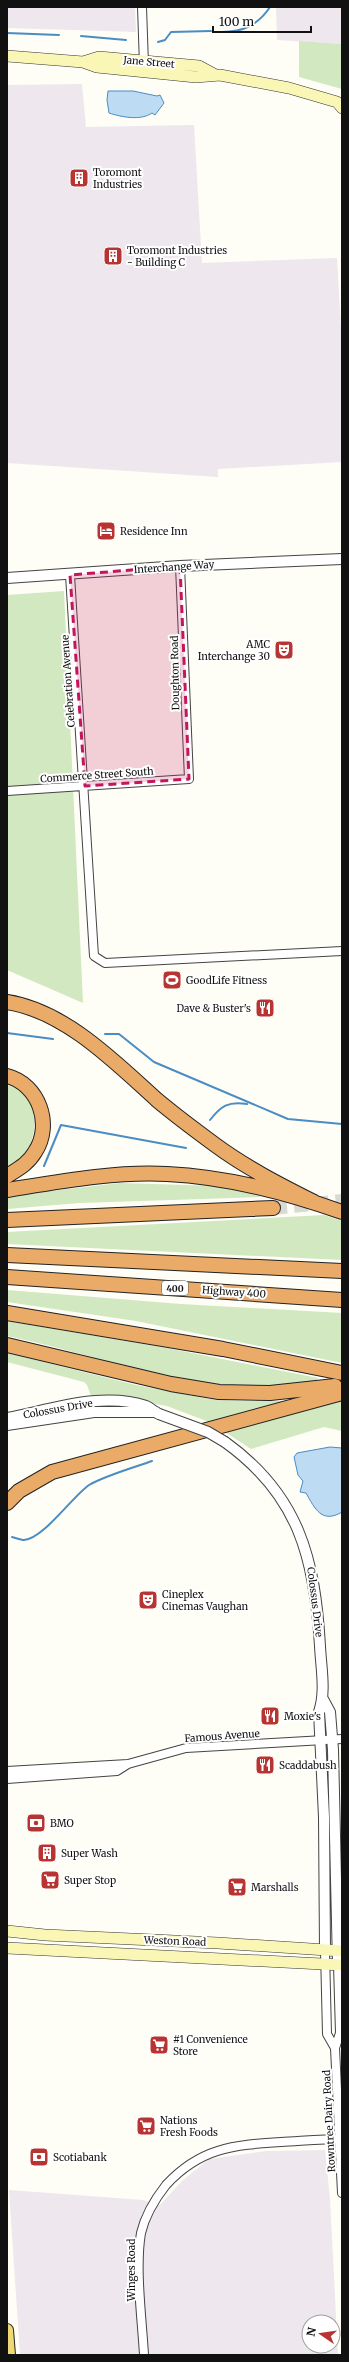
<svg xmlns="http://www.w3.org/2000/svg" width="349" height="2362" font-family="Merriweather,serif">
<rect width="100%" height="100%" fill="#fefdf6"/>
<!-- industrial -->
<path fill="#eee7ee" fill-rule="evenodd" d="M7,7H135L136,32L7,28Z
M276,7H342V44L277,40Z
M82,84L86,127L194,125L202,263L337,258L342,347V462L218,469V477L7,463V85Z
M325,2150L330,2199L338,2355H20L9,2190L143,2200L160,2205L182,2181L209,2159L266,2151ZM309,2322H333V2346H309Z"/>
<!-- green -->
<path fill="#d2e8c0" d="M299,41L342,44V89L299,77Z
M64,591L83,1003L7,970V595Z
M7,1085C46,1096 41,1154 7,1168Z
M120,1183L219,1186L259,1196L260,1197L79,1203L7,1209V1196Z
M324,1215L342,1221V1260L7,1244V1232Z
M7,1290L181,1304L342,1313V1363L136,1321L7,1302Z
M7,1321L167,1348L318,1378L315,1383C214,1401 105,1356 7,1336Z
M7,1353L136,1385L209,1399L238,1401H292L209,1422L167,1406L111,1396H91L87,1385L84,1382L7,1362Z
M342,1399V1431L324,1427L251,1449L222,1430Z"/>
<!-- water -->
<path fill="#bddbf2" stroke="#4a8cc4" d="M108,91H133L157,96L160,95L164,103L155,115L152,113C141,121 121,117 109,113L107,100Z
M330,1447L342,1448V1512C322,1524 315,1509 306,1493L300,1492L303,1481L298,1475L294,1457L297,1453Z"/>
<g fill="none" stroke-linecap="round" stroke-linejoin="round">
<!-- stream -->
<path stroke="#4a8cc4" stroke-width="2" d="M222,32C243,32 258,25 270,7
M7,33L59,35
M81,36L126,40
M158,42L165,40L171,32L211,31
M7,1033L53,1039
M105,1034H119L154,1062L288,1119L342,1124
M210,1120C221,1106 228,1101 247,1104
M44,1166L61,1125L186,1148
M12,1537C16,1538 21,1540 24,1540C43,1539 72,1497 89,1485C104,1476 135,1467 152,1461"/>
<!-- motorway-tunnel -->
<path stroke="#dadad4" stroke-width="14" stroke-dasharray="14 7" stroke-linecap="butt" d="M273,1208L342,1201"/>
<defs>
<path id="minor" d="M142,7L144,65
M70,575L94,956L105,963L342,951
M7,791L189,779L180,566
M7,1771L128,1764
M7,1779L117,1771L128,1764L186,1748L342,1739
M325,1951L327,2034L335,2048
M338,1965L340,2033L335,2048L342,2193
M144,2355C142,2319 135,2268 141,2233C145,2216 155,2199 166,2185C200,2148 233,2145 281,2142C301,2141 322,2139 342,2139"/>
<path id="tertiary" d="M7,578L180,566L342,559
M7,1418C50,1410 103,1391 146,1406C151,1408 154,1412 159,1414
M7,1425L94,1412H156
M225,1442C299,1495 315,1559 320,1646C321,1668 326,1691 319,1712L324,1817L325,1951
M323,1699L330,1712L333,1750L338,1965"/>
<path id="secondary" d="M7,56L83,62L97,67L196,77L220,75L289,88L337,102L342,108
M83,62L99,57L199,66L214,74
M7,1931L45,1935L218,1943L342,1951
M7,1948L342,1965"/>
<path id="primary" d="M7,2330L9,2355"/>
<path id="motorway" d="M7,1002C65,1011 115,1062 157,1100C175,1115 195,1130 214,1144C245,1167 280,1185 314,1202
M7,1076C39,1084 53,1125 35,1152C28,1164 18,1169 7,1176
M7,1190C57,1182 116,1171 167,1174C226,1177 286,1192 342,1212
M7,1220L273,1208
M7,1255L342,1271
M7,1277L342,1300
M7,1313L223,1349L342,1373
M7,1345L171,1384L219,1392L270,1393L335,1386
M7,1503L19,1491L52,1472L342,1393"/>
</defs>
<!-- minor casing -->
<use href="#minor" stroke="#444" stroke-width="10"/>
<!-- tertiary casing -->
<use href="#tertiary" stroke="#444" stroke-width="12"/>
<!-- secondary casing -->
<use href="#secondary" stroke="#333" stroke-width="12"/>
<!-- primary casing -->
<use href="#primary" stroke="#222" stroke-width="14"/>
<!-- motorway casing -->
<use href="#motorway" stroke="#222" stroke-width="16"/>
<!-- minor -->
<use href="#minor" stroke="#fff" stroke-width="8"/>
<!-- tertiary -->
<use href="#tertiary" stroke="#fff" stroke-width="10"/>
<!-- secondary -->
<use href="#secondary" stroke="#f9f6b6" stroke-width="11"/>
<!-- primary -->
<use href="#primary" stroke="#eed975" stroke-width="12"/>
<!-- motorway -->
<use href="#motorway" stroke="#eaab68" stroke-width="14"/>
<defs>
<path id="tertiary-bridge" d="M159,1414L208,1432L225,1442"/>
</defs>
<!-- tertiary-bridge casing -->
<use href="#tertiary-bridge" stroke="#444" stroke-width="12" stroke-linecap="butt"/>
<!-- tertiary-bridge -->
<use href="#tertiary-bridge" stroke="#fff" stroke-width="10"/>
</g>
<!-- marked area -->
<path fill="#c2185b" fill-opacity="0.2" stroke="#c2185b" stroke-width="3" stroke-dasharray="8 5" stroke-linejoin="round" d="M180,566L189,779L85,786L70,575Z"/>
<!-- icons -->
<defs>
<symbol id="building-square" viewBox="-11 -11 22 22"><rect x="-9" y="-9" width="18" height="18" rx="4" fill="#b83432" stroke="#fff"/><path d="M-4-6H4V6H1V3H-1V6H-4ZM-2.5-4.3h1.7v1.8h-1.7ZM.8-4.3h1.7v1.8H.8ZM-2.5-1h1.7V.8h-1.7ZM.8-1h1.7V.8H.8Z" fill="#fff"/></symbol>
<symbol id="hotel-square" viewBox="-11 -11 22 22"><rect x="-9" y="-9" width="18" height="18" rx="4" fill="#b83432" stroke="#fff"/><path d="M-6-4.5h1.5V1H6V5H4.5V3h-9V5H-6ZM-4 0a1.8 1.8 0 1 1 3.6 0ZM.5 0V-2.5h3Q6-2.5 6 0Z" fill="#fff"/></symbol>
<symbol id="theatre-square" viewBox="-11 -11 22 22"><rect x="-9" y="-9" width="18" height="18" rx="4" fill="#b83432" stroke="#fff"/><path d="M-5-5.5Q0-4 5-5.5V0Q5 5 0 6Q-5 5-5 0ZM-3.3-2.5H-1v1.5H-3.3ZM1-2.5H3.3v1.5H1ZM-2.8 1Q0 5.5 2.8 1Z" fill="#fff"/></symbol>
<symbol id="stadium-square" viewBox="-11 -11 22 22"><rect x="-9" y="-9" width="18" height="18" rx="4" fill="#b83432" stroke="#fff"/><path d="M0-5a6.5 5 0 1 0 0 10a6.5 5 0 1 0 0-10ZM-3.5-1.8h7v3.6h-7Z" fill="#fff"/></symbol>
<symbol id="restaurant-square" viewBox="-11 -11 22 22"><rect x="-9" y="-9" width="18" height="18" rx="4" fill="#b83432" stroke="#fff"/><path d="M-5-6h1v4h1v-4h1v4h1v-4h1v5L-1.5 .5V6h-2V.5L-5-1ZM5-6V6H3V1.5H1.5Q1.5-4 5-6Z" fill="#fff"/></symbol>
<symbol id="bank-square" viewBox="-11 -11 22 22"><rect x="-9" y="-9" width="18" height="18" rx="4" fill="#b83432" stroke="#fff"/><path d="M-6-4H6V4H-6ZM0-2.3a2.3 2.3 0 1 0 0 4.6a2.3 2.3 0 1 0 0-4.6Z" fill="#fff"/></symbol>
<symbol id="supermarket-square" viewBox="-11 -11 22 22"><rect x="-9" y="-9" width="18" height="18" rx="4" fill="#b83432" stroke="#fff"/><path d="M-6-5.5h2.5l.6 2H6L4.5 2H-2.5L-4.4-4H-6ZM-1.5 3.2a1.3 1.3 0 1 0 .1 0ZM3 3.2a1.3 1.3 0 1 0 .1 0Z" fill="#fff"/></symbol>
</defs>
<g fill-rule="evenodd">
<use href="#building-square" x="68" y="167" width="22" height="22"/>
<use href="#building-square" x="102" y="245" width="22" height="22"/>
<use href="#hotel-square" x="95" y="520" width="22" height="22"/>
<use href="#theatre-square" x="273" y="639" width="22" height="22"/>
<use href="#stadium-square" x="161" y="969" width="22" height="22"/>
<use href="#restaurant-square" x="254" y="997" width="22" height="22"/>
<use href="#theatre-square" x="137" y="1589" width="22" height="22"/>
<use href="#restaurant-square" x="259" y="1705" width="22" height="22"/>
<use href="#restaurant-square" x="254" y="1754" width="22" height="22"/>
<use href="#bank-square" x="25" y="1812" width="22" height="22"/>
<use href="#building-square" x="36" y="1842" width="22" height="22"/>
<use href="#supermarket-square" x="39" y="1869" width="22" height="22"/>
<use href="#supermarket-square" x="226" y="1876" width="22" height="22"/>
<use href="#supermarket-square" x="148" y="2034" width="22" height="22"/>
<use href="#supermarket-square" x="135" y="2115" width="22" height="22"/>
<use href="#bank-square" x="28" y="2146" width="22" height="22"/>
</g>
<g text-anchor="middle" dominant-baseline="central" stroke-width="4" stroke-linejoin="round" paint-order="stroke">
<!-- shield labels -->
<rect fill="#fff" stroke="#585858" stroke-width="1" x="162" y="1281" width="26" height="14" rx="3"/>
<g font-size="9" font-weight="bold" fill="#111">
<text x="175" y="1288">400</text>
</g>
<!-- street labels -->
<g font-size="10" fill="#111" stroke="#fff">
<text transform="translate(149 62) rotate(5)">Jane Street</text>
<text transform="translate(174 567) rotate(-4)">Interchange Way</text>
<text transform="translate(175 673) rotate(-91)">Doughton Road</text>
<text transform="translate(68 681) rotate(-94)">Celebration Avenue</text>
<text transform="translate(97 775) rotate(-4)">Commerce Street South</text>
<text transform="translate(234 1292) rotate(4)">Highway 400</text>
<text transform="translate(58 1409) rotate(-10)">Colossus Drive</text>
<text transform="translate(315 1602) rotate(83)">Colossus Drive</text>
<text transform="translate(222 1736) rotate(-4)">Famous Avenue</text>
<text transform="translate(175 1941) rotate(2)">Weston Road</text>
<text transform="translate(329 2121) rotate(-93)">Rowntree Dairy Road</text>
<text transform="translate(131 2270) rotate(-90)">Winges Road</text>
</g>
<!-- poi labels -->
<g font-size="10" fill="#111" stroke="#fff" text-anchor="start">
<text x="93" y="172">Toromont<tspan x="93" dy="12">Industries</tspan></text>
<text x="127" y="250">Toromont Industries<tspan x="127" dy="12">- Building C</tspan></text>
<text x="120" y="531">Residence Inn</text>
<text x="270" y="644" text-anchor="end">AMC<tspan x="270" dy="12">Interchange 30</tspan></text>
<text x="186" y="980">GoodLife Fitness</text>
<text x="251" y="1008" text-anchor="end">Dave &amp; Buster's</text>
<text x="162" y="1594">Cineplex<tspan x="162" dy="12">Cinemas Vaughan</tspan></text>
<text x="284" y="1716">Moxie's</text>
<text x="279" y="1765">Scaddabush</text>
<text x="50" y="1823">BMO</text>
<text x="61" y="1853">Super Wash</text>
<text x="64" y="1880">Super Stop</text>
<text x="251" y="1887">Marshalls</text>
<text x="173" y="2039">#1 Convenience<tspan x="173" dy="12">Store</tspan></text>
<text x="160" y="2120">Nations<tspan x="160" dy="12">Fresh Foods</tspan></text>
<text x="53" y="2157">Scotiabank</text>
</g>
</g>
<!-- border -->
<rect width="349" height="2362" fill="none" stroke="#111111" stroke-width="16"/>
<!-- north arrow -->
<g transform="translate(321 2334) rotate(283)"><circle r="19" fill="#ffffff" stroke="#a0a0a0"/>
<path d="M0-3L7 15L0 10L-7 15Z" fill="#b83432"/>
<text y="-6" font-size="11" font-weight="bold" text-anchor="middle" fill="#111111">N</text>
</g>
<!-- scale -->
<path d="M213 26v6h98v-6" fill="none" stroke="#111111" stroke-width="2"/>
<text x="219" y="26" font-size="12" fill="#111111" stroke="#ffffff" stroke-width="3" paint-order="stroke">100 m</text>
</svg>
